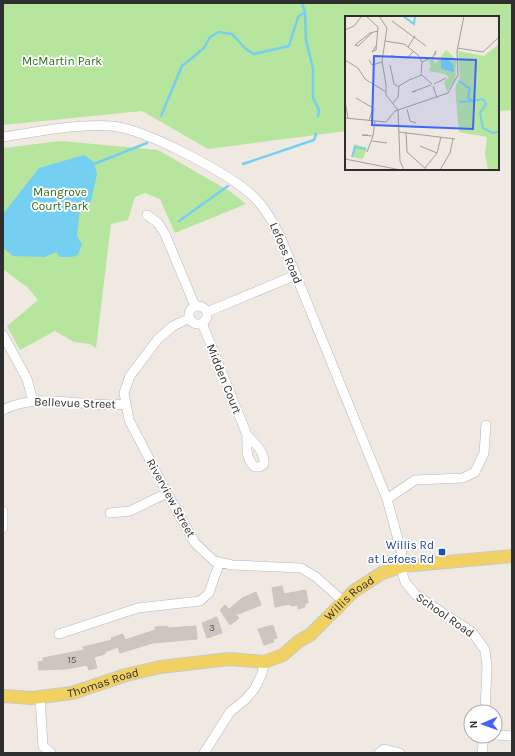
<svg xmlns="http://www.w3.org/2000/svg" width="515" height="756" font-family="Karla,sans-serif">
<rect width="100%" height="100%" fill="#efe9e1"/>
<!-- green -->
<path fill="#b6e59e" d="M3,3H512V110L498,111V17H346V131L208,149L142,111L3,125Z
M61,141L158,150L231,192L246,204L175,233L160,199L145,193L135,197L128,220L111,224L96,348L90,344L74,342L55,331L20,350L7,326L38,300L28,288L3,269V148Z"/>
<!-- water -->
<path fill="#75cff0" d="M84,155L94,162L97,174L91,201L80,209L77,236L82,244L78,255L72,257H60L56,252L45,257L13,256L3,248V214L39,168Z"/>
<g fill="none" stroke-linecap="round" stroke-linejoin="round">
<!-- stream -->
<path stroke="#75cff0" stroke-width="2.5" d="M305,12L306,40L313,69V98L319,110L318,116
M161,116L182,66L204,48L210,37L219,32L232,34L246,49L254,54L289,46L298,17L305,12L302,3
M94,164L147,143
M243,164L314,140L316,134
M179,221L228,186"/>
</g>
<!-- building -->
<path fill="#cbc7bf" stroke="#cbc5ba" d="M282,586L284,594L306,590L308,603H305V607L298,609V605L291,606L290,604L275,607L272,588Z
M256,592L261,605L236,615L239,618L230,625L220,610L225,605L229,609L242,598Z
M217,617L222,633L207,638L202,623Z
M273,625L277,638L273,639L274,642L264,645L258,629Z
M167,626L168,628L196,626L197,639L153,643L120,653L118,647L105,652V654L94,657L97,668L89,670L87,665L66,669L39,670L38,662L43,661V658L84,650L83,647L112,640L111,638L123,634L125,640L155,630V627Z"/>
<g fill="none" stroke-linecap="round" stroke-linejoin="round">
<defs>
<path id="minor" d="M3,137C38,132 77,123 112,126C145,129 231,174 255,198C266,209 273,222 280,236L387,499L402,554L403,575L405,582L416,595L472,632L485,650L487,666L485,712
M147,215L158,223L165,234L195,306
M189 315a9 9 0 1 1 18 0a9 9 0 1 1-18 0Z
M207,312L296,275
M190,318L173,326L158,339L130,376L124,393L129,420L167,493L195,543L214,561L232,565L301,568L316,577L343,601
M202,323L247,435C254,443 265,451 264,464L260,467H255C245,459 247,446 247,435
M3,335L27,379L33,401
M3,410C42,390 84,409 125,404
M387,499L415,480L463,478L475,472L484,453L486,425
M3,511V528
M110,513L130,511L167,493
M59,634L138,608L200,601L209,593L219,564
M40,697L43,746L51,753
M495,735L512,736
M204,753L230,712L246,699L255,688L262,674L264,662
M379,753L384,749L400,753
M482,753L484,736"/>
<g id="major">
<path id="s1" d="M3,696L32,698L72,693L126,675L160,667L229,659L264,662L283,655L299,641L310,635L354,591L382,573L403,566L512,556"/>
</g>
</defs>
<!-- minor casing -->
<use href="#minor" stroke="#b4b7c1" stroke-width="10"/>
<!-- major casing -->
<use href="#major" stroke="#c9c9c9" stroke-width="14"/>
<!-- minor -->
<use href="#minor" stroke="#fff" stroke-width="9"/>
<!-- major -->
<use href="#major" stroke="#f2d163" stroke-width="12"/>
</g>
<!-- markers -->
<rect fill="#1a4fb4" stroke="#fff" stroke-width="1.5" x="438" y="548" width="8" height="8" rx="2"/>
<g text-anchor="middle" dominant-baseline="central" stroke-width="3.5" stroke-linejoin="round" paint-order="stroke">
<!-- number labels -->
<g font-size="10" fill="#555452">
<text x="212" y="628">3</text>
<text x="72" y="660">15</text>
</g>
<!-- park labels -->
<g font-size="12" fill="#2c6e1b" stroke="#fff">
<text x="62" y="61">McMartin Park</text>
<text x="60" y="192">Mangrove<tspan x="60" dy="14">Court Park</tspan></text>
</g>
<!-- street labels -->
<g font-size="12" fill="#2e2e2e" stroke="#fff">
<text transform="translate(286 253) rotate(67)">Lefoes Road</text>
<text transform="translate(224 379) rotate(68)">Midden Court</text>
<text transform="translate(75 403) rotate(2)">Bellevue Street</text>
<text transform="translate(171 498) rotate(61)">Riverview Street</text>
<text stroke="none"><textPath href="#s1" startOffset="374">Willis Road</textPath></text>
<text transform="translate(445 615) rotate(35)">School Road</text>
<text stroke="none"><textPath href="#s1" startOffset="102">Thomas Road</textPath></text>
</g>
<!-- transit labels -->
<g font-size="12" fill="#164399" stroke="#fff" text-anchor="end">
<text x="434" y="545">Willis Rd<tspan x="434" dy="14">at Lefoes Rd</tspan></text>
</g>
</g>
<!-- overview -->
<g transform="translate(345 16)">
<rect width="154" height="154" fill="#efe9e1"/>
<path d="M154,28V154H143L140,138L142,121L114,116L110,71L115,62L113,35L139,40ZM101,34L111,43V51L110,64L102,76L99,66L104,61L100,58L84,55L86,50L84,45L87,43L91,47ZM9,128L22,132L18,143L7,141Z" fill="#b6e59e"/>
<path d="M100,42L108,48L109,56L96,53V44Z" fill="#75cff0"/>
<path fill="none" stroke="#75cff0" stroke-width="2" d="M58,0L69,8L70,0M114,65L125,73L123,82L128,85L138,83L141,88L135,97L138,112L148,117L154,116M114,86L127,85M7,141L10,131L21,133"/>
<path fill="none" stroke="#a29e99" stroke-width="1" d="M21,0L33,11L31,34L27,36L31,30M34,0L42,12L37,45L41,69M47,5L81,30M0,14L9,10L17,0M27,17L13,30L10,29L25,17L33,15M40,25L59,28L73,39L77,46L76,59M63,31L70,20M112,32L138,36L154,21M49,40H46L62,42L69,35M0,44L13,52L20,63L41,76M24,44L27,49L37,46M77,46L88,41L91,35L90,39M45,49L49,68L54,71M41,68V79L53,94L55,145L59,154M89,68L101,62M88,70L92,82M71,75L67,76L86,69M11,82L28,92L24,105M0,85L3,102M48,87L53,81L54,70L64,64L77,59L87,68M62,93L65,105L71,107M0,102L41,106L50,95L103,77L113,59L112,35L119,0M54,116L110,123M61,116L62,136L82,154M23,119H17L28,120M27,125L42,127M75,130L92,137M22,136L28,120L30,105M0,143L56,154M80,152L92,137L96,121M95,154L105,137L108,123"/>
<path fill="#4264fb" fill-opacity="0.15" stroke="#4264fb" stroke-width="2" d="M29,40L131,44L128,113L27,109Z"/>
<rect width="154" height="154" fill="none" stroke="#2e2e2e" stroke-width="2"/>
</g>
<!-- border -->
<rect width="515" height="756" fill="none" stroke="#2e2e2e" stroke-width="8"/>
<!-- north arrow -->
<g transform="translate(483 724) rotate(268)"><circle r="19" fill="#ffffff" stroke="#ababab"/>
<path d="M0-3L7 15L0 10L-7 15Z" fill="#4264fb"/>
<text y="-6" font-size="11" font-weight="bold" text-anchor="middle" fill="#2e2e2e">N</text>
</g>
</svg>
